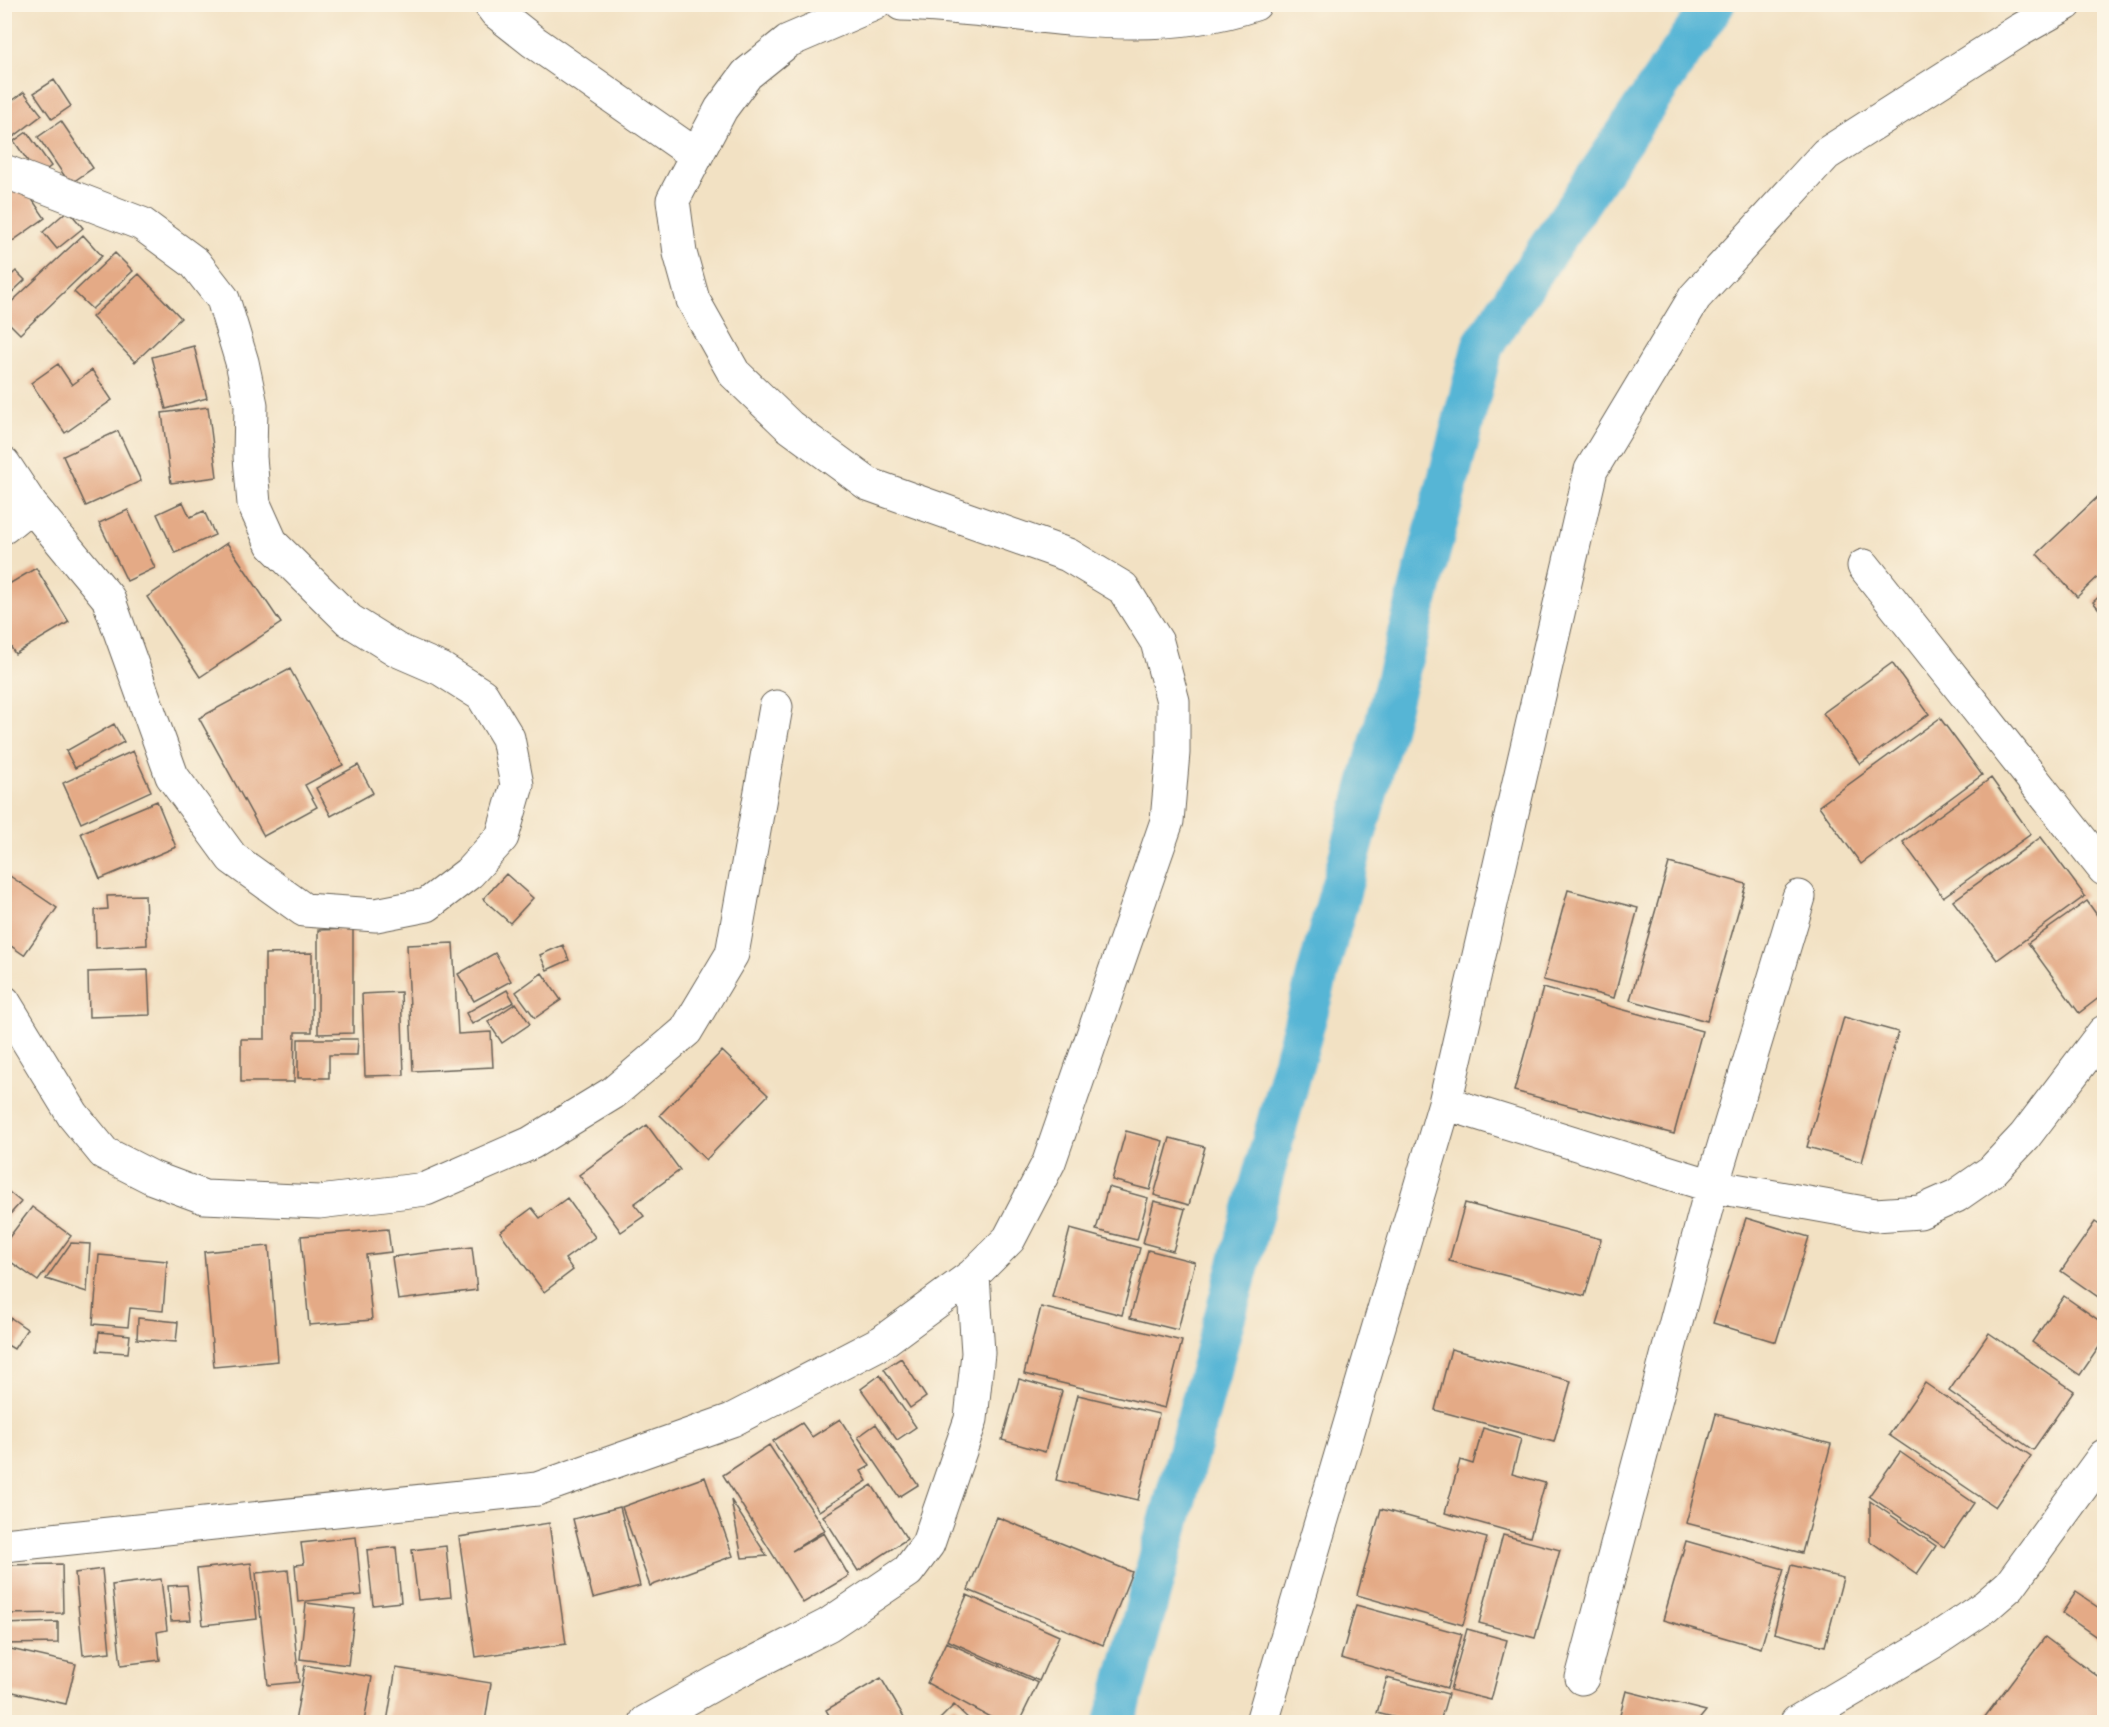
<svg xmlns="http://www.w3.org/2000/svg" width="2109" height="1727" font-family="'Balsamiq Sans',sans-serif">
<rect width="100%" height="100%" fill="#fcf5e5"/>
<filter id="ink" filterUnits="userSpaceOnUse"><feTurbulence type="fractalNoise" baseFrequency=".0167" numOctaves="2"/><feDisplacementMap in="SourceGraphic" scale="12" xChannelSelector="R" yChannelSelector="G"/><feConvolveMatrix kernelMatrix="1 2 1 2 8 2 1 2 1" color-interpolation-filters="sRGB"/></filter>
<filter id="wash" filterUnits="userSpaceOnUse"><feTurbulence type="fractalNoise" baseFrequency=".008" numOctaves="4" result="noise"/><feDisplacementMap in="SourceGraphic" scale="24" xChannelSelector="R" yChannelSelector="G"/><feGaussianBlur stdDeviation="1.35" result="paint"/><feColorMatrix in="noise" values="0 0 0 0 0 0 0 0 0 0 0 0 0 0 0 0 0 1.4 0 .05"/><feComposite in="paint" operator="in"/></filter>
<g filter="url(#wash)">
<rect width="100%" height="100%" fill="#f2e1c3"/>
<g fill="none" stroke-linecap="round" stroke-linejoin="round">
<!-- canal -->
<path stroke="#56b5d5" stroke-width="42" d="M1115,1722L1380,744L1483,345L1714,4"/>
</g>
<g id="blocks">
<!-- building -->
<path fill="#e4aa86" d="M54,80L71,106L52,119L34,93Z
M24,92L42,115L4,144V107Z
M61,121L93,168L70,184L38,137Z
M27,132L51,166L38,176L14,141Z
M20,182L45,218L4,247V193Z
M68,210L83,228L57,249L43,232Z
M83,235L102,256L20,334L4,318V309Z
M115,253L133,271L92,309L74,292Z
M16,271L25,280L4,300V282Z
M139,274L181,318L135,362L92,317Z
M194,346L207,398L166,409L152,357Z
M58,364L72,385L92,370L112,400L65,433L31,383Z
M208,407L217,477L171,483L162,413Z
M118,431L141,481L86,506L63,456Z
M2104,491V571L2077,597L2037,554Z
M183,502L190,517L204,511L215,535L175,553L157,514Z
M128,510L155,568L127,581L99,523Z
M227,543L281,623L200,677L147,597Z
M36,568L69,622L15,654L4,636V587Z
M2104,592V615L2093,602Z
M1892,663L1929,714L1860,764L1823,713Z
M290,669L343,765L305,785L317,807L264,836L199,718Z
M1940,718L1982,775L1861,864L1819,806Z
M114,724L124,742L75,768L66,751Z
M133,751L151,791L81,823L63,783Z
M358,765L373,793L331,816L316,788Z
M1991,778L2031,834L1943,897L1903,842Z
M157,801L176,847L100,879L81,833Z
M2041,837L2085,896L1997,960L1953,901Z
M1669,863L1746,884L1707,1021L1630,1000Z
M4,872L57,908L24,955L4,941Z
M506,874L533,898L510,923L483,899Z
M1568,890L1638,908L1614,998L1543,980Z
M145,895L147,945L96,948L95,910L108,909L107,896Z
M2087,901L2104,925V994L2079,1013L2028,943Z
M353,929V1033L318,1034V930Z
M453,943L458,1034L491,1032L493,1067L413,1071L407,945Z
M563,945L569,960L547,970L540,955Z
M312,953V1032H295L294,1082H241V1039H265V954Z
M495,953L511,981L474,1001L458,974Z
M148,970L150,1015L89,1017L88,972Z
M542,973L561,1000L535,1018L516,992Z
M1543,988L1702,1031L1674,1134L1514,1091Z
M507,990L514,1002L472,1024L466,1013Z
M401,992L404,1075L365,1076L362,994Z
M516,1003L530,1024L502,1043L488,1022Z
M1844,1017L1898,1032L1862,1162L1807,1147Z
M298,1039H358L357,1055H329V1078H298Z
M722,1051L768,1095L706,1160L660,1115Z
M647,1125L680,1170L634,1204L644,1216L621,1232L579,1175Z
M1126,1131L1163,1141L1150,1190L1112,1180Z
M1170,1138L1205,1147L1189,1205L1154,1195Z
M1108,1187L1148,1198L1137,1240L1096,1230Z
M4,1188L21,1202L4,1221Z
M567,1198L595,1237L565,1259L573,1270L544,1292L500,1232L532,1208L540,1218Z
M1154,1201L1185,1209L1173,1251L1143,1243Z
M1465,1203L1601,1239L1585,1296L1449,1261Z
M32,1207L71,1236L38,1281L4,1257V1244Z
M1746,1218L1809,1237L1776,1342L1713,1323Z
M2095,1222L2104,1228V1301L2061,1271Z
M388,1229L391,1252L366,1255L372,1320L309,1325L301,1236Z
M1070,1229L1140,1248L1122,1315L1052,1297Z
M71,1243L90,1244L87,1292L46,1279Z
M269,1246L278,1361L214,1367L204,1252Z
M472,1247L477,1290L398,1300L392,1257Z
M1148,1250L1195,1262L1178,1330L1130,1318Z
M99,1255L167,1261L163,1311L130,1308L128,1327L93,1324Z
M2064,1296L2104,1324V1340L2080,1375L2032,1342Z
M1041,1307L1182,1341L1165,1408L1024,1374Z
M11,1318L27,1329L14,1349L4,1343V1327Z
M138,1318L178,1322L176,1342L137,1339Z
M99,1332L130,1335L128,1353L97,1351Z
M1989,1333L2074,1391L2033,1450L1949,1391Z
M1451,1349L1571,1381L1554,1442L1435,1410Z
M901,1358L926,1397L910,1408L884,1369Z
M880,1375L916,1427L897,1440L861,1389Z
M1019,1379L1062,1391L1045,1452L1002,1440Z
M1925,1383L2031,1456L1995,1507L1889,1435Z
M1078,1395L1159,1414L1138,1500L1056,1480Z
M1716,1414L1831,1444L1802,1553L1686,1523Z
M840,1419L870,1466L861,1471L867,1481L819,1511L773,1441L802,1423L812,1437Z
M876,1424L918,1485L899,1497L858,1437Z
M1483,1428L1521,1439L1512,1474L1545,1483L1530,1537L1445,1513L1460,1460L1473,1464Z
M769,1445L825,1530L792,1551L824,1533L849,1576L803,1603L723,1475Z
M1900,1452L1974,1503L1944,1547L1869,1496Z
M705,1477L733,1556L650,1586L622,1507Z
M872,1485L907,1539L858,1571L823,1516Z
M731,1500L767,1556L742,1558Z
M1870,1501L1936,1546L1917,1574L1870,1541Z
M620,1507L640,1586L593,1598L573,1519Z
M1381,1509L1487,1538L1463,1625L1357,1595Z
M997,1517L1132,1572L1103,1645L968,1590Z
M549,1523L566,1644L476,1657L459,1537Z
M1503,1535L1560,1550L1535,1638L1479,1623Z
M356,1537L362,1595L298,1602L295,1565L304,1564L301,1543Z
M1686,1541L1784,1569L1761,1648L1663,1620Z
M446,1546L451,1597L418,1600L412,1550Z
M396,1547L401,1602L373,1605L367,1550Z
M251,1563L257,1619L203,1625L197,1569Z
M62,1564L63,1613L4,1614V1565Z
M1791,1565L1843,1578L1825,1646L1774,1633Z
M102,1569L110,1652L83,1655L75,1573Z
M288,1570L299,1682L268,1685L256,1573Z
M161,1579L167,1630L157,1632L160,1660L121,1665L112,1585Z
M187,1585L191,1620L171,1621L168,1586Z
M2076,1592L2100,1608L2104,1601V1642L2062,1613Z
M967,1595L1059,1636L1039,1681L947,1640Z
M306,1603L355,1609L348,1665L300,1659Z
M1356,1605L1462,1634L1447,1688L1341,1658Z
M58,1622V1643L4,1644V1624Z
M1467,1629L1507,1640L1491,1700L1450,1690Z
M2045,1637L2104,1681V1722H1981Z
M946,1642L1038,1683L1019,1722H999L927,1683Z
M6,1648L76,1664L66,1704L4,1690Z
M305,1665L372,1677L364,1722H295Z
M396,1668L491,1683L485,1722H387Z
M881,1678L907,1722H833L826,1710Z
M1387,1678L1448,1694L1440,1722H1412L1377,1713Z
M1626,1691L1706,1711L1697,1722H1618Z
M954,1705L972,1722H937Z"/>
</g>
</g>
<g filter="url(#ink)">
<use href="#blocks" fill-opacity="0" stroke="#676156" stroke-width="1.5"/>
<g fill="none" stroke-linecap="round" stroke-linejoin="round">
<defs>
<path id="minor" d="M490,4L496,12L534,42L696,155
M901,4C1020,7 1139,43 1255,4
M4,171L142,224L195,263L223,299L242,362L251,405L250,457L254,504L272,544L349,620L397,650L441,669L482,695L508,738L517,785L502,837L469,873L427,905L376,915L304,910L232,858L172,776L108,598L31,505L4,464
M4,527L31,505
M1864,566L2104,869
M4,1002L73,1115L104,1153L153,1178L204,1197L319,1202L426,1189L531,1143L613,1093L686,1031L732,954L776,707
M1445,1103L1712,1186L1875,1215L1920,1212L1956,1196L1992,1171L2025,1136L2104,1032
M4,1545L537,1489L732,1420L882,1342L973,1275L1009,1239L1049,1162L1167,821L1173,753V701L1157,642L1123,588L1068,555L868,484L789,426L734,373L693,300L680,253L673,200L721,109L747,74L788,41L874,4
M1582,1678L1712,1186L1799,897
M646,1722L717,1682L828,1625L908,1571L928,1544L971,1419L978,1353L973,1275
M1262,1722L1445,1103L1591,470L1695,297L1826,154L2020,30L2066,4
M1797,1722L1931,1643L1986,1606L2010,1585L2104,1456"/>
</defs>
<!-- minor casing -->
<use href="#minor" stroke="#676156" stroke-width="35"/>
<!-- minor -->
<use href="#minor" stroke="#fff" stroke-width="33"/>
</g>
</g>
<!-- margin -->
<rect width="2109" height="1727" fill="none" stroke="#fcf5e5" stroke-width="24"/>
</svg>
